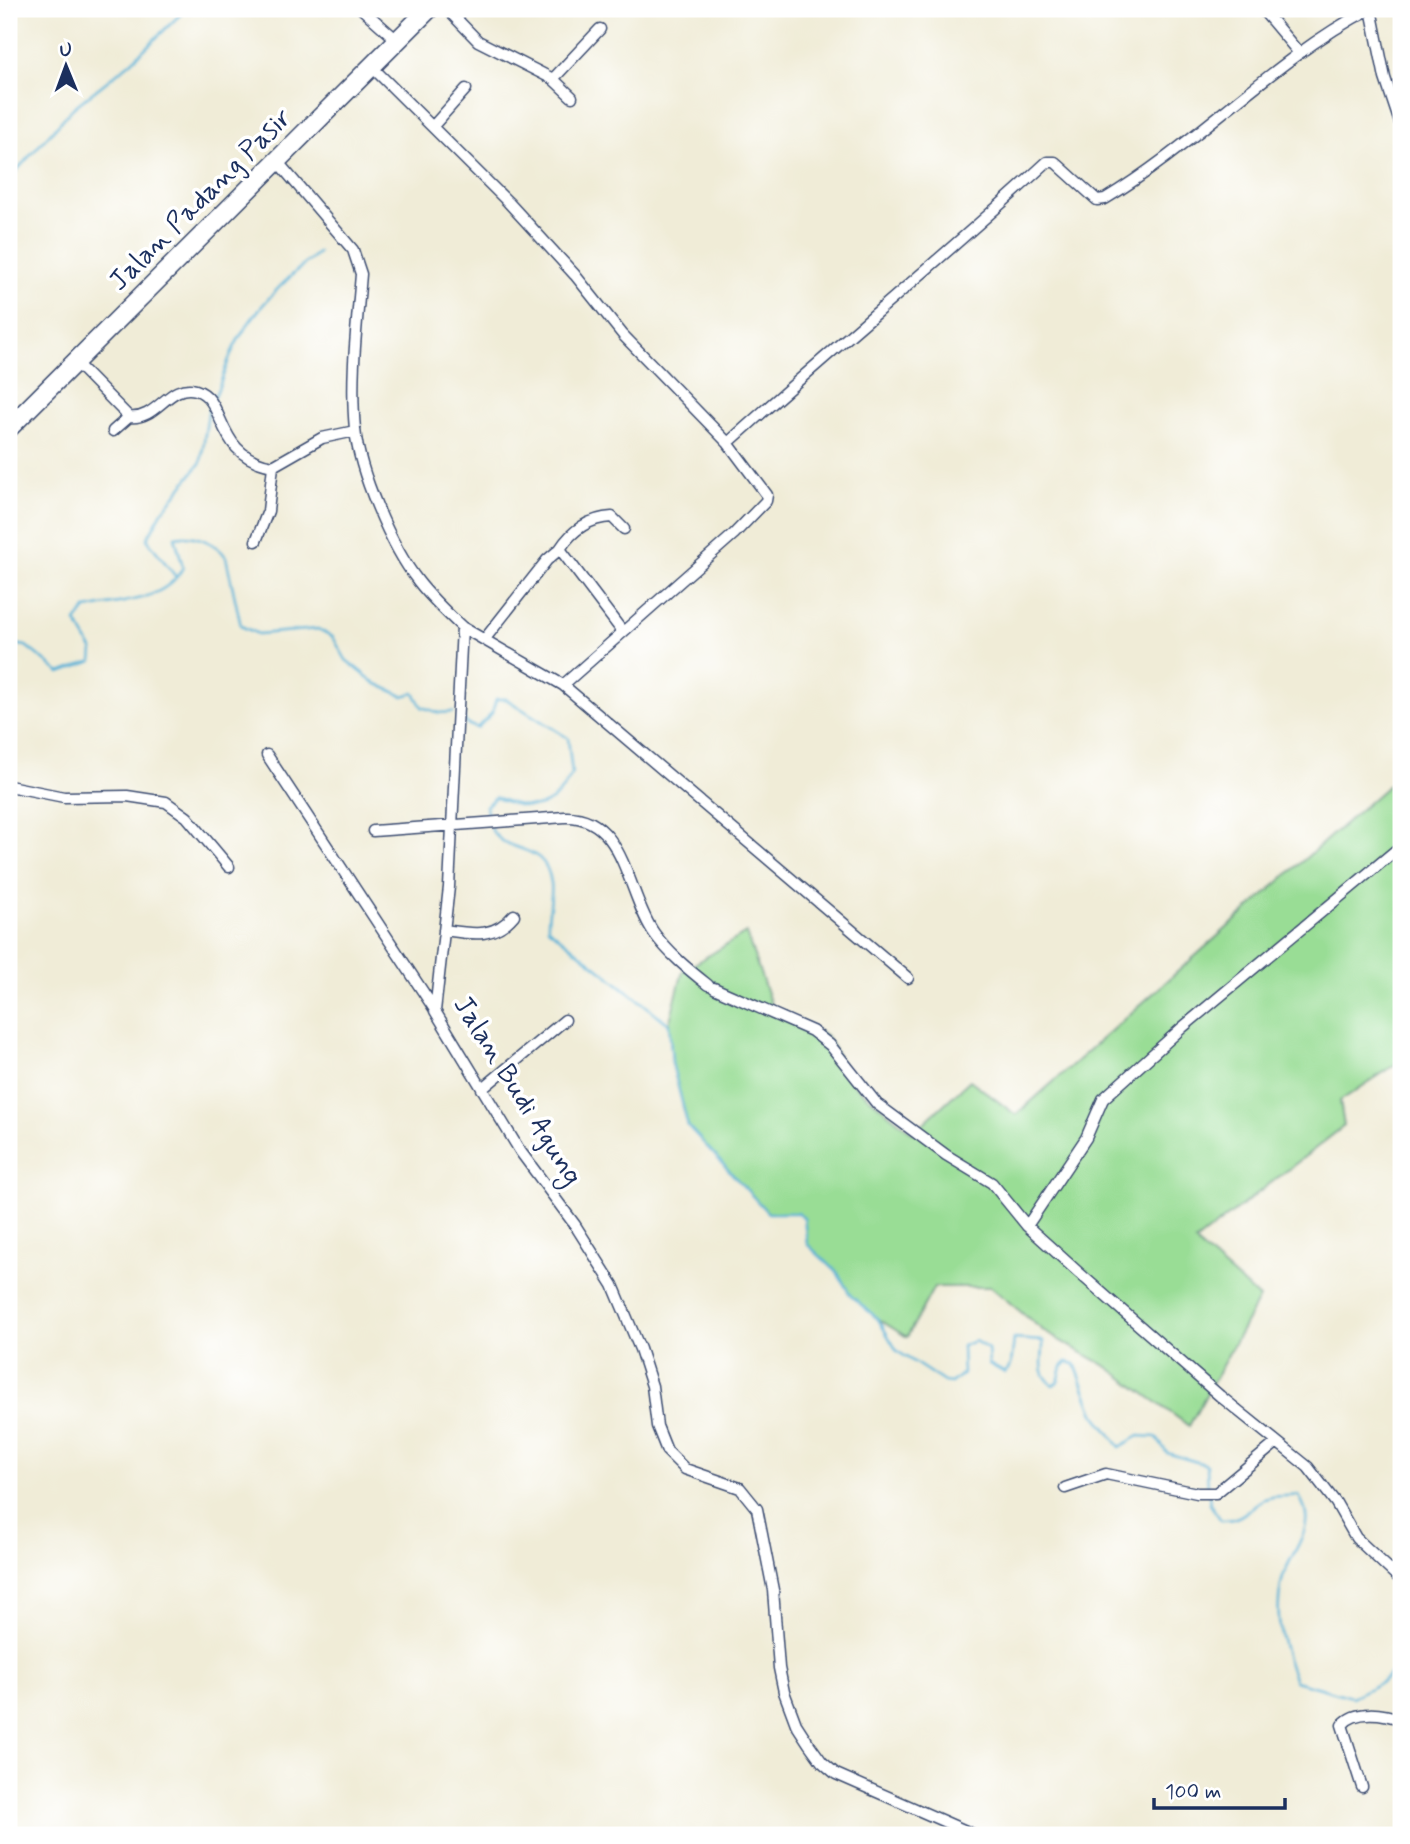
<svg xmlns="http://www.w3.org/2000/svg" width="1410" height="1844" font-family="Mynerve,sans-serif">
<rect width="100%" height="100%" fill="#fff"/>
<filter id="ink" filterUnits="userSpaceOnUse"><feTurbulence type="fractalNoise" baseFrequency=".0143" numOctaves="2"/><feDisplacementMap in="SourceGraphic" scale="14" xChannelSelector="R" yChannelSelector="G"/><feConvolveMatrix kernelMatrix="1 2 1 2 8 2 1 2 1" color-interpolation-filters="sRGB"/></filter>
<filter id="wash" filterUnits="userSpaceOnUse"><feTurbulence type="fractalNoise" baseFrequency=".00686" numOctaves="4" result="noise"/><feDisplacementMap in="SourceGraphic" scale="28" xChannelSelector="R" yChannelSelector="G"/><feGaussianBlur stdDeviation="1.57" result="paint"/><feColorMatrix in="noise" values="0 0 0 0 0 0 0 0 0 0 0 0 0 0 0 0 0 1.4 0 .05"/><feComposite in="paint" operator="in"/></filter>
<g filter="url(#wash)">
<rect width="100%" height="100%" fill="#f0ecd7"/>
<!-- green -->
<path fill="#99dd95" stroke="#5a867a" stroke-width="2" d="M1395,779L1401,791V1061L1340,1101L1344,1126L1195,1242L1259,1298L1189,1426L1108,1367L1046,1333L991,1287H934L907,1337L878,1319L851,1296L837,1272L807,1244L804,1218L798,1213H768L688,1126L672,1063L669,1024L683,971L746,933L774,1013L826,1035L855,1086L913,1133L970,1080L1016,1115Z"/>
<g fill="none" stroke-linecap="round" stroke-linejoin="round">
<!-- stream -->
<path stroke="#5ab2d7" stroke-width="2.5" d="M9,179L73,108L130,63L186,9
M213,400C223,380 227,359 238,340C257,306 289,276 319,252
M176,577L147,539L162,512L201,462L209,406
M9,643L26,646L60,673L92,661L93,651L76,622L86,609C120,601 166,602 183,567L175,537C193,533 216,542 226,557L241,626L258,634L318,629L333,637L346,660L375,683L403,696L414,693L422,707L439,713L453,712
M460,713L467,724L477,728L492,713L496,699H506L568,738L572,774C553,811 531,813 495,797L486,806L488,821
M490,827C505,858 545,838 551,883C553,898 547,913 548,928L669,1024L672,1063L688,1126L768,1213H798L804,1218L807,1244L837,1272L851,1296L878,1319L897,1351L944,1382L951,1383L963,1373L962,1346L975,1341L988,1349L989,1364L1005,1373L1011,1365L1014,1339L1043,1341C1044,1358 1036,1372 1053,1385L1058,1382L1062,1367L1067,1362L1075,1364L1094,1413L1120,1447L1139,1436L1156,1437L1167,1453L1207,1465L1208,1489
M1209,1495L1210,1504L1221,1520C1247,1521 1252,1501 1268,1498C1277,1495 1288,1497 1298,1495C1322,1529 1287,1551 1281,1585C1274,1619 1283,1650 1295,1681L1352,1697L1382,1682L1393,1671L1396,1620L1401,1601"/>
</g>
</g>
<g filter="url(#ink)">
<g fill="none" stroke-linecap="round" stroke-linejoin="round">
<defs>
<path id="street" d="M362,9L398,41
M447,9L478,41L553,79L572,97
M1262,9L1299,53
M1371,9L1385,78L1401,126
M372,67L508,202L575,275L623,335L728,443L767,495L766,501L734,534L563,685
M553,79L600,29
M434,125L466,89
M277,161L353,250L361,274C357,325 350,378 355,429C359,472 391,546 418,581C431,598 447,613 462,627L449,887L435,1011L520,1151L575,1225L613,1285L640,1349L652,1386L657,1426L667,1451L685,1469L740,1488L757,1509L773,1590L779,1668L784,1692L796,1724L809,1744L822,1762L836,1774L975,1835
M74,361L129,417C157,421 169,382 196,390C228,400 213,456 273,466
M113,431L129,417
M728,443C833,348 943,258 1047,162H1055L1097,200L1105,199C1198,143 1274,59 1370,9
M256,541L268,511L273,466L322,438L355,431
M560,549C572,530 590,518 612,517L624,529
M462,627L563,685L908,978
M484,640L547,560L560,549L622,631
M267,755L435,1010
M9,786L64,797L127,796L166,802L187,817L229,867
M373,831L565,817C625,815 627,895 654,933C668,953 689,970 708,985
M444,930C472,934 494,939 514,915
M714,988L812,1031L830,1045L877,1104L946,1155L992,1183L1027,1226L1078,1272L1220,1396L1308,1467L1336,1503L1356,1538L1401,1580
M482,1089L565,1020
M1027,1226L1086,1138L1103,1099L1183,1027L1401,846
M1065,1488L1106,1474L1197,1493H1216L1276,1443
M1362,1787L1342,1725C1355,1709 1384,1713 1401,1720"/>
<path id="highway" d="M9,428L429,9"/>
</defs>
<!-- street casing -->
<use href="#street" stroke="#3b4b70" stroke-width="13"/>
<!-- highway casing -->
<use href="#highway" stroke="#3b4b70" stroke-width="21"/>
<!-- street -->
<use href="#street" stroke="#fff" stroke-width="10"/>
<!-- highway -->
<use href="#highway" stroke="#fff" stroke-width="18"/>
</g>
</g>
<g text-anchor="middle" dominant-baseline="central" stroke-width="7" stroke-linejoin="round" paint-order="stroke">
<!-- street labels -->
<g font-size="28" fill="#1b2f5e" stroke="#fff">
<text transform="translate(201 200) rotate(-45)">Jalan Padang Pasir</text>
<text transform="translate(517 1091) rotate(58)">Jalan Budi Agung</text>
</g>
</g>
<!-- margin -->
<rect width="1410" height="1844" fill="none" stroke="#fff" stroke-width="35"/>
<!-- north arrow -->
<g transform="translate(66 66) rotate(359)" stroke="#ffffff" stroke-width="5" paint-order="stroke">
<path d="M0-5L12 26L0 18L-12 26Z" fill="#1b2f5e"/>
<text y="-10" font-size="19" font-weight="bold" text-anchor="middle" fill="#1b2f5e">U</text>
</g>
<!-- scale -->
<path d="M1154 1798v10h131v-10" fill="none" stroke="#1b2f5e" stroke-width="3.5"/>
<text x="1165" y="1798" font-size="21" fill="#1b2f5e" stroke="#ffffff" stroke-width="5" paint-order="stroke">100 m</text>
</svg>
